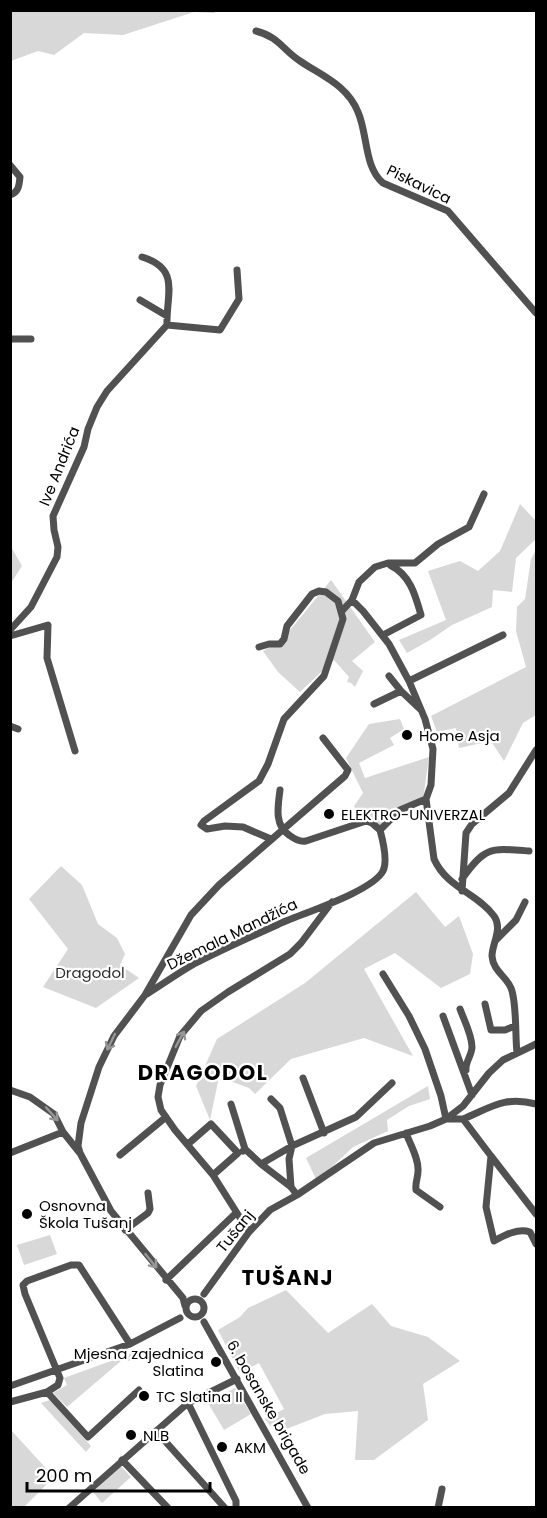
<svg xmlns="http://www.w3.org/2000/svg" width="547" height="1518" font-family="Poppins,sans-serif">
<rect width="100%" height="100%" fill="#fff"/>
<!-- green -->
<path fill="#d8d8d8" d="M11,10H217V11L214,13L194,12L123,35L84,33L54,55L38,51L11,61Z
M520,504L536,521V539L516,558L512,592L493,590L492,607L452,625L430,640L407,653L399,640L446,620L428,571L460,561L478,571L500,551Z
M10,545L22,566L11,583H10Z
M536,550V715L523,723L504,761L491,741L459,748L456,728L437,732L431,716L526,667L516,631L517,607L525,599L531,559Z
M331,580L375,642L352,661L363,671L355,687L351,683L347,682L349,677L334,660L300,692L278,672L263,651L282,640Z
M400,719L404,729L390,738L394,745L359,763L365,778L429,757L423,800L400,810L384,828L362,820L354,806L363,793L346,758L369,724Z
M61,866L82,885L98,924L117,938L125,954L120,965L139,978L96,1008L43,987L68,949L29,899Z
M416,892L445,927L459,916L473,954L470,974L441,988L395,953L364,969L413,1056L364,1038L291,1059L255,1094L249,1088L219,1077L210,1120L196,1086L217,1039L305,983Z
M428,1086L430,1099L409,1106L387,1120L388,1131L353,1147L317,1181L306,1158Z
M50,1235L57,1254L24,1265L17,1245Z
M286,1290L328,1333L372,1304L391,1326L428,1337L460,1361L423,1384L428,1420L374,1460H355L358,1411L325,1414L276,1433L265,1419L284,1409L259,1363L240,1373L218,1330L240,1317L248,1308Z
M133,1353L135,1359L128,1361H121L67,1407L53,1393L67,1385L64,1378Z
M235,1388L251,1414L224,1430L208,1403Z
M50,1400L91,1446L86,1452L41,1403Z
M10,1429L54,1477L24,1507H11Z
M121,1466L131,1477L102,1503L93,1492Z"/>
<g fill="none" stroke-linecap="round" stroke-linejoin="round">
<!-- minor -->
<path stroke="#515151" stroke-width="7" d="M256,31C279,37 282,49 300,61C322,76 347,85 358,112C368,135 364,167 383,183L448,211L536,313
M10,165L20,177C19,185 19,192 10,195
M140,300L167,316
M167,325L220,330L239,299L237,270
M10,339H31
M352,600L363,611L389,644L409,681L425,719L433,749L431,785L426,799L434,859C447,888 477,893 494,916C503,928 492,944 492,956C493,971 506,976 511,988C517,1002 515,1036 517,1053
M342,611L352,600L359,582L375,567L388,563H415L438,544L469,527L484,494
M10,630L31,607L57,557L58,547L54,530L53,516L84,447L88,429L97,407L107,391L167,325C166,294 181,269 142,257
M383,635L421,615C415,594 410,575 390,565
M10,636L48,625L47,658L75,751
M259,647L269,644H280L284,639L287,626L312,594L319,591L326,592L338,601L343,619L324,676L284,719L268,764L259,781L204,821L201,825L207,829L225,826L243,827L271,839
M389,676L401,691L420,709
M409,681L503,635
M374,704L401,691
M10,726L18,729
M280,790C278,806 274,825 289,835C295,839 299,842 306,841L366,821L372,823L380,830
M462,879C485,846 491,848 529,851
M462,891L466,833L472,824L509,793L536,750
M496,940L516,920L525,902
M383,974L409,1016L425,1049L441,1096L446,1119H463L491,1156L486,1207L494,1241C505,1235 518,1228 530,1232L536,1244
M147,994C163,984 178,973 194,964C221,950 250,937 277,925C300,914 372,892 383,871C388,861 383,841 380,830L400,810L426,799
M485,1004L491,1030H505L515,1026
M460,1009C464,1020 472,1035 472,1047C472,1055 465,1062 466,1070
M443,1016L472,1095
M303,1078L324,1133
M10,1090L30,1097L54,1114L63,1132L79,1152
M271,1099L280,1108L292,1146L289,1159L291,1187
M231,1104L245,1149
M463,1119C492,1107 504,1096 536,1104
M406,1133C410,1144 419,1159 418,1171C418,1178 415,1182 416,1190L440,1207
M188,1144L211,1124L238,1153L213,1175
M243,1151L245,1149L261,1164
M10,1153L63,1132
M120,1155L166,1117
M491,1156L536,1214
M297,1195L291,1187L261,1164L292,1146L356,1117L392,1083
M125,1230L148,1213L150,1209L148,1193
M249,1232L213,1175L175,1130L161,1110L158,1097L160,1085L180,1036L201,1011L228,992L290,954L301,943L332,902
M166,1280L236,1213
M204,1294L249,1232L270,1210L297,1195L374,1143L430,1126L446,1119L463,1106L489,1073L503,1060L536,1044
M186 1308a9 9 0 1 1 18 0a9 9 0 1 1-18 0Z
M185,1306L183,1298L111,1211L80,1153L78,1146L81,1123L99,1067L114,1036L145,995L191,915L219,885L345,776L348,770L323,738
M204,1322L308,1508
M130,1344L79,1265H71L27,1281L23,1285L25,1294L60,1378L58,1385L47,1392L88,1437L139,1390
M10,1386L130,1344L180,1318
M10,1402L47,1392
M188,1403L236,1501V1508
M156,1431L225,1508
M122,1460L168,1508
M69,1508L188,1403L237,1379
M438,1508L442,1489"/>
</g>
<!-- one-way arrows -->
<defs><path id="oneway-shaft" d="M-6 0H5M1.5-3L5.5 0L1.5 3" fill="none" stroke-width="1.6" stroke-linecap="round" stroke-linejoin="round" transform="scale(1.5)"/></defs>
<g stroke="#979797">
<use href="#oneway-shaft" transform="translate(180 1039) rotate(-61)"/>
<use href="#oneway-shaft" transform="translate(111 1042) rotate(116)"/>
<use href="#oneway-shaft" transform="translate(52 1114) rotate(48)"/>
<use href="#oneway-shaft" transform="translate(151 1261) rotate(51)"/>
</g>
<!-- markers -->
<g fill="#000" stroke="#fff" stroke-width="2">
<circle cx="407" cy="735" r="6"/>
<circle cx="329" cy="814" r="6"/>
<circle cx="27" cy="1214" r="6"/>
<circle cx="216" cy="1362" r="6"/>
<circle cx="144" cy="1396" r="6"/>
<circle cx="131" cy="1435" r="6"/>
<circle cx="222" cy="1447" r="6"/>
</g>
<g text-anchor="middle" dominant-baseline="central" stroke-width="4.5" stroke-linejoin="round" paint-order="stroke">
<!-- street labels -->
<g font-size="15" fill="#000" stroke="#fff">
<text transform="translate(419 184) rotate(26)">Piskavica</text>
<text transform="translate(59 466) rotate(-68)">Ive Andrića</text>
<text transform="translate(232 934) rotate(-26)">Džemala Mandžića</text>
<text transform="translate(235 1231) rotate(-51)">Tušanj</text>
<text transform="translate(269 1407) rotate(60)">6. bosanske brigade</text>
</g>
<!-- poi labels -->
<g font-size="15" fill="#000" stroke="#fff" text-anchor="start">
<text x="419" y="735">Home Asja</text>
<text x="341" y="814">ELEKTRO-UNIVERZAL</text>
<text x="39" y="1205">Osnovna<tspan x="39" dy="17">Škola Tušanj</tspan></text>
<text x="204" y="1353" text-anchor="end">Mjesna zajednica<tspan x="204" dy="17">Slatina</tspan></text>
<text x="156" y="1396">TC Slatina II</text>
<text x="143" y="1435">NLB</text>
<text x="234" y="1447">AKM</text>
</g>
<!-- park labels -->
<g font-size="15" fill="#2f2f2f" stroke="#fff">
<text x="90" y="972">Dragodol</text>
</g>
<!-- district labels -->
<g font-size="21" font-weight="bold" letter-spacing="1.5" fill="#000" stroke="#fff">
<text x="203" y="1072">DRAGODOL</text>
<text x="288" y="1277">TUŠANJ</text>
</g>
</g>
<!-- border -->
<rect width="547" height="1518" fill="none" stroke="#000000" stroke-width="24"/>
<!-- scale -->
<path d="M27 1482v9h183v-9" fill="none" stroke="#000000" stroke-width="3"/>
<text x="36" y="1482" font-size="18" fill="#000000" stroke="#ffffff" stroke-width="4.5" paint-order="stroke">200 m</text>
</svg>
